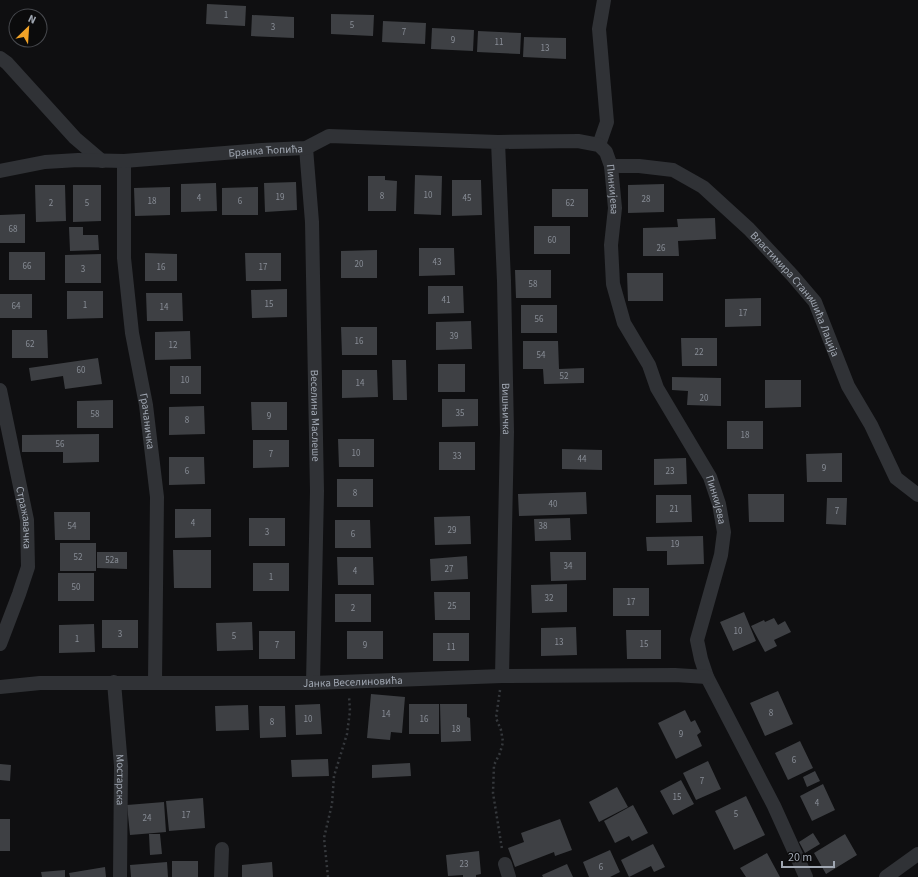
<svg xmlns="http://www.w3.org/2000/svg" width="918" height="877" font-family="'Source Sans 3',sans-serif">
<rect width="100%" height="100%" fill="#0f0f11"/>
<!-- building -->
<path fill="#3e4044" d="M207,4L246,6L245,26L206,24Z
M331,14L374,15L373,36L331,34Z
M252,15L294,17V38L251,36Z
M383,21L426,23L425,44L382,42Z
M432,28L474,30L473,51L431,49Z
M478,31L521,33L520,54L477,52Z
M524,37L566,38V59L523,57Z
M415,175L442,176L441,215L414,214Z
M368,176H385V180L397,181L396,211H368Z
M452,180H481L482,215L452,216Z
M296,182L297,210L265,212L264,183Z
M216,183L217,211L181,212V184Z
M664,184V212L628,213V185Z
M35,185H65L66,221L36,222Z
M73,185H101V221L73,222Z
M170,187V215L135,216L134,188Z
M258,187V215H222V188Z
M552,189H588V217H552Z
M25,214V243H0V215Z
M715,218L716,239L678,241L679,256H643V228L678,227L677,219Z
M534,226H570V254H534Z
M69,227H83V235H98L99,250L70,251Z
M419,248H454L455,275L419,276Z
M377,250V278H341V251Z
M9,252H45V280H9Z
M145,253L177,254V281H145Z
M245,253H281V281H246Z
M101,254V283H65V255Z
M515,270H551V298H516Z
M627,273H663V301H628Z
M428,286H463L464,313L428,314Z
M287,289V317L252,318L251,290Z
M67,291H103V318L67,319Z
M146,293H182L183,321H147Z
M0,294H32V318H0Z
M761,298V326L725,327V299Z
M521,305H557V333H521Z
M471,321L472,349L436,350V322Z
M341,327H377V355H342Z
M12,330H47L48,358H12Z
M190,331L191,359L155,360V332Z
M681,338H717V366H682Z
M523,341H558L559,369L584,368V383L544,384L543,369H523Z
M98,358L102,384L65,389L63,376L31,381L29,368Z
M392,360H406L407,400H393Z
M438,364H465V392H438Z
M170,366H201V394H170Z
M342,370H377L378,397L342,398Z
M672,377L721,378V406L687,405L688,391L672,390Z
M765,380H801V407L765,408Z
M442,399H478V426L442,427Z
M113,400V428H77V401Z
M251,402H287V430H252Z
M204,406L205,434L169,435V407Z
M727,421H763V449H727Z
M99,434V462L63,463V452H22V435Z
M338,439H374V467H339Z
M253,440H289V467L253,468Z
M439,442H475V470H439Z
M562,449L602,450V470L562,469Z
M842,453V482H807L806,454Z
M169,457H204L205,484L169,485Z
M686,458L687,484L654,485V459Z
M337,479H373V507H337Z
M586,492L587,514L519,516L518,494Z
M748,494H784V522H749Z
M656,495H691L692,522L656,523Z
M827,498H847L846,525L826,524Z
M175,509H211V537L175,538Z
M54,512H90V540H55Z
M470,516L471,544L435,545L434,517Z
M249,518H285V546H249Z
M570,518L571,540L535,541L534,519Z
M335,520H370L371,548H335Z
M703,536L704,564L667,565V551H647L646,537Z
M60,543H96V571H60Z
M173,550H211V588H174Z
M97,552H127V569L97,568Z
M550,552H586V580L551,581Z
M467,556L468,579L431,581L430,559Z
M337,557H373L374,585H338Z
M253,563H289V591H253Z
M58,573H94V601H58Z
M567,584V612L532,613L531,585Z
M613,588H649V616H613Z
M434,592H470V620H435Z
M335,594H371V622H335Z
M744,612L756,641L733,651L720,622Z
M774,618L778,625L785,621L791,632L774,640L777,646L765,652L751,626L764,620L765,622Z
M102,620H138V648H102Z
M252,622L253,650L217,651L216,623Z
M94,624L95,652L59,653V625Z
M576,627L577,655L541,656V628Z
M626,630H661V659H627Z
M259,631H295V659H259Z
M347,631H383V659H347Z
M433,633H469V661H433Z
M778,691L793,724L765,736L750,703Z
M371,694L405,697L402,733L391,732L390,740L367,738Z
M320,704L322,734L296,735L295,705Z
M409,704H439V734H409Z
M440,704H467V717L470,718L471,741L441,742Z
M248,705L249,730L216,731L215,706Z
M259,706H285L286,737L260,738Z
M685,710L691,722L695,720L701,732L697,735L702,746L676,759L658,723Z
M800,741L813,768L788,780L775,753Z
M328,759L329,776L292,777L291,760Z
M708,761L721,789L696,800L683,773Z
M410,763L411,776L372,778V765Z
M0,764L11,765L10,781L0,780Z
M815,771L820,781L807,787L803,777Z
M681,780L694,804L673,815L660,791Z
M823,784L835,810L812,821L800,796Z
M617,787L628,807L599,822L589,802Z
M746,796L765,835L734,850L715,811Z
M203,798L205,828L169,831L166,801Z
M164,802L166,832L130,835L127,805Z
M633,805L648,833L632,841L629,836L615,843L604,821Z
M0,819H10V851H0Z
M560,819L572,850L555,856L554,852L515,867L508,848L524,842L521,833Z
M813,833L820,844L805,853L799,842Z
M149,834H160L162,854L150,855Z
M845,834L857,855L826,874L814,853Z
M653,844L665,867L654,872L651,866L629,877L621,860Z
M610,850L620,872L610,877H589L583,862Z
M479,851L481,874L476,875V877H463V875L448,876L446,855Z
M767,853L780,877H746L740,868Z
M172,861H198V877H172Z
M167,862L168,877H131L130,865Z
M272,862L273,877H242V865Z
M567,864L573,877H543L542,875Z
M105,867L106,877H70L69,873Z
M65,870V877H42L41,872Z"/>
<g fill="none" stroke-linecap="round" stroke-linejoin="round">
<!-- path -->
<path stroke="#36393d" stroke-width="2.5" stroke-dasharray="2 3" stroke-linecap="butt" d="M500,690L496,718L501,730L503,742L500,753L494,765L493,793L502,849
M328,877L324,838L332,804L334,776L347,734L350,711L349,696"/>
<!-- minor -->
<g stroke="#303236" stroke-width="14">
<path d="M0,58L7,63L75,138L102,161"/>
<path id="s1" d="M498,142L504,281L507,432L502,676"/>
<path d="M599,145L607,122L599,29L604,0"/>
<path id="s2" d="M306,148L312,222L317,491L313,683"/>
<path id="s3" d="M124,161V258L132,333L146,405L157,497L155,682"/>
<path id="s4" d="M611,166H639L673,170L703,187L749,229L792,275L815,302L848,386L871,425L896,478L918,495"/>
<path id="s5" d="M0,171L45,162L78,160L124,161L262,150L306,148L329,136L498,142L578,141L599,145L606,152L611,166L615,208L611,245L613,284L624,323L649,365L657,388L710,477L719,504L724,532L721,555L697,640L701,659L707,677L774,806L806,877"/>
<path id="s6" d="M0,390L27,520L28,567L19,594L0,644"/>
<path id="s7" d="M114,682L121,766L120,877"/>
<path id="s8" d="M0,687L40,683H313L502,676L675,675L707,677"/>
<path d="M505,864L509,877"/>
<path d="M221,877L222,849"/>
<path d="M886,877L918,854"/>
</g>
</g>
<g text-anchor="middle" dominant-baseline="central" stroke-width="3" stroke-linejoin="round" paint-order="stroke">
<!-- number labels -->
<g font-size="9" fill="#888d96">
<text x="226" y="15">1</text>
<text x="352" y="25">5</text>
<text x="273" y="27">3</text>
<text x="404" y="32">7</text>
<text x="453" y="40">9</text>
<text x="499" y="42">11</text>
<text x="545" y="48">13</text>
<text x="428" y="195">10</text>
<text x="382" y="196">8</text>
<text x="280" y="197">19</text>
<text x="199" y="198">4</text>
<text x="467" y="198">45</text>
<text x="646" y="199">28</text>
<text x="152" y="201">18</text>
<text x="240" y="201">6</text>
<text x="51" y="203">2</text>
<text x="87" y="203">5</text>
<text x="570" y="203">62</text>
<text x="13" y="229">68</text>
<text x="552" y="240">60</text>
<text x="661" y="248">26</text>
<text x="437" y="262">43</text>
<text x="359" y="264">20</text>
<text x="27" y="266">66</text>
<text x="161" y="267">16</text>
<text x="263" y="267">17</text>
<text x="83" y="269">3</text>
<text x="533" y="284">58</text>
<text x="446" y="300">41</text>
<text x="269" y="304">15</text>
<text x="85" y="305">1</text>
<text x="16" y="306">64</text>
<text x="164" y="307">14</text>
<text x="743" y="313">17</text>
<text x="539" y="319">56</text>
<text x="454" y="336">39</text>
<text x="359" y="341">16</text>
<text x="30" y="344">62</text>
<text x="173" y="345">12</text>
<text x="699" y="352">22</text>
<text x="541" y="355">54</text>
<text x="81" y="370">60</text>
<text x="564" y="376">52</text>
<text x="185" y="380">10</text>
<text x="360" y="383">14</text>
<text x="704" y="398">20</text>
<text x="460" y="413">35</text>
<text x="95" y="414">58</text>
<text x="269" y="416">9</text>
<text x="187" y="420">8</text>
<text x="745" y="435">18</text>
<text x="60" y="444">56</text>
<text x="356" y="453">10</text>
<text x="271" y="454">7</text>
<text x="457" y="456">33</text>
<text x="582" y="459">44</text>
<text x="824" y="468">9</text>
<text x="187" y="471">6</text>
<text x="670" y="471">23</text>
<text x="355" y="493">8</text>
<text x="553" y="504">40</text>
<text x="674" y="509">21</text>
<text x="837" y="511">7</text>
<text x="193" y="523">4</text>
<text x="72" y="526">54</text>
<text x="543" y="526">38</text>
<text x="452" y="530">29</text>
<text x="267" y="532">3</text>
<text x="353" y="534">6</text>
<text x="675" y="544">19</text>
<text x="78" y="557">52</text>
<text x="112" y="560">52a</text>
<text x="568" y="566">34</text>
<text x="449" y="569">27</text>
<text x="355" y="571">4</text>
<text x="271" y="577">1</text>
<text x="76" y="587">50</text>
<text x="549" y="598">32</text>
<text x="631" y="602">17</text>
<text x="452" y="606">25</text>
<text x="353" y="608">2</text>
<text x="738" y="631">10</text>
<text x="120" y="634">3</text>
<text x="234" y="636">5</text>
<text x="77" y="639">1</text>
<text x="559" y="642">13</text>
<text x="644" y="644">15</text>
<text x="277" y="645">7</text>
<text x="365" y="645">9</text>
<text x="451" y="647">11</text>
<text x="771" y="713">8</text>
<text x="386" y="714">14</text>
<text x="308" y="719">10</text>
<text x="424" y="719">16</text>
<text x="272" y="722">8</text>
<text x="456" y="729">18</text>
<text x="681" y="734">9</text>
<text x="794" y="760">6</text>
<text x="702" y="781">7</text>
<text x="677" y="797">15</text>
<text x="817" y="803">4</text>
<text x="736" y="814">5</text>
<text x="186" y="815">17</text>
<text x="147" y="818">24</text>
<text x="464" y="864">23</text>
<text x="601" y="867">6</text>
</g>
<!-- street labels -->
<g font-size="11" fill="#a0a7b2" stroke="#0b0b0c">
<text stroke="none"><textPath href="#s5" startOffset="267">Бранка Ћопића</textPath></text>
<text stroke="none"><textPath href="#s5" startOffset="652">Пинкијева</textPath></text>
<text stroke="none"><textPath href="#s4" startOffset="240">Властимира Станишића Лација</textPath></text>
<text stroke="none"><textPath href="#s1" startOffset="267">Вишњичка</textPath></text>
<text stroke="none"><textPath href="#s2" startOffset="268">Веселина Маслеше</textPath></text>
<text stroke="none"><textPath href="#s3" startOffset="262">Грачаничка</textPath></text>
<text stroke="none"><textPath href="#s5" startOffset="988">Пинкијева</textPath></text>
<text stroke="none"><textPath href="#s6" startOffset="130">Стражавачка</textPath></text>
<text stroke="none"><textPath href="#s8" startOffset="353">Јанка Веселиновића</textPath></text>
<text stroke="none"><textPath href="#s7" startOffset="98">Мостарска</textPath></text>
</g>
</g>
<!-- north arrow -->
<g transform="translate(28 28) rotate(25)"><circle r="19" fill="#0b0b0c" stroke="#47494e"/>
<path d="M0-3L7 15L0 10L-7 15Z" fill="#f1a227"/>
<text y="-6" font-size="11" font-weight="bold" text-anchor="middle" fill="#a0a7b2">N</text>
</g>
<!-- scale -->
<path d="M782 861v6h52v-6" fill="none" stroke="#a0a7b2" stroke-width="2"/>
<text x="788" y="861" font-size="12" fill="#a0a7b2" stroke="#0b0b0c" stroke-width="3" paint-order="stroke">20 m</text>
</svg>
